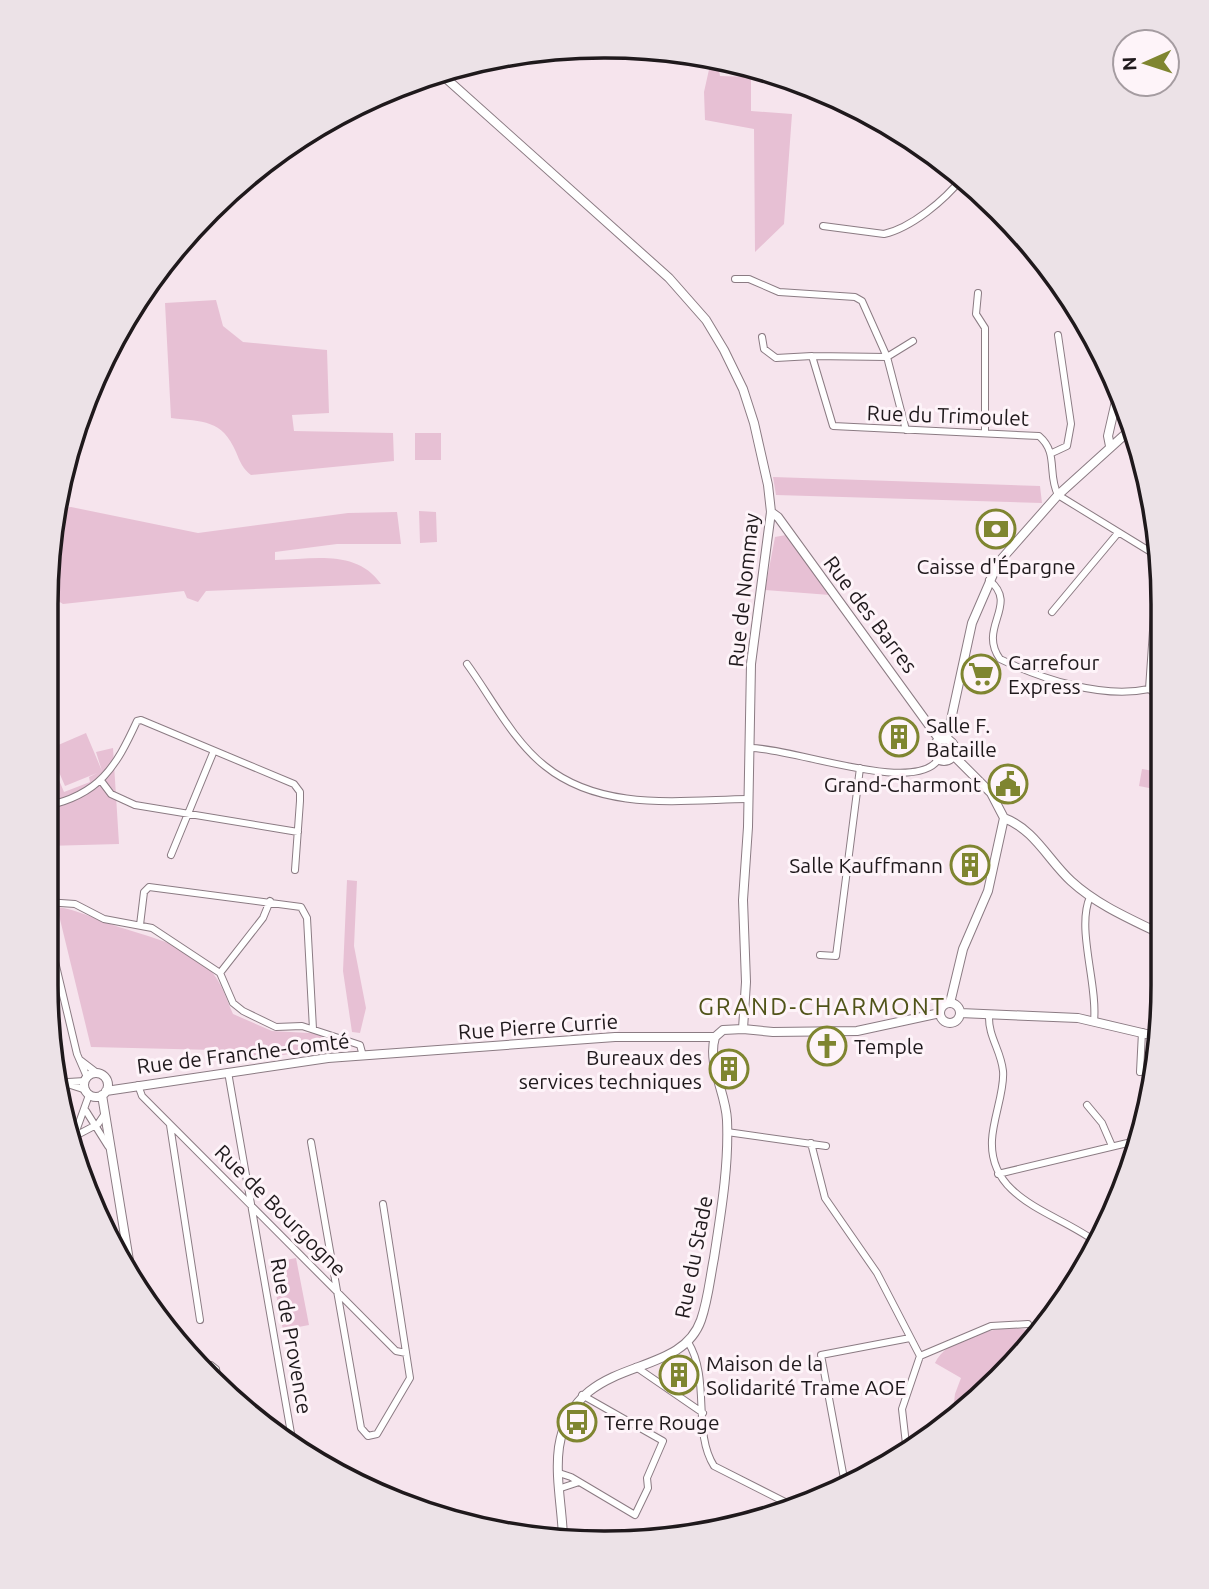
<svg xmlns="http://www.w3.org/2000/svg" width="1209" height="1589" font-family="Ubuntu,sans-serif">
<rect width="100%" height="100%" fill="#f6e4ed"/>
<!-- green -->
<path fill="#e7c0d4" d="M712,56L717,57L720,76L751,77V111L792,114L784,224L755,252L754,129L705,120L704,92Z
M216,300L223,326L243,342L327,350L329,413L292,415L294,431L393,433L394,461L251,475C243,469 240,462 236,452C222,419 203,422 171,418L165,303Z
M415,433H441V460H415Z
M773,477L1040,486L1042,503L776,495Z
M71,507L198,533L348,513L397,512L401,544H337L275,552V560C313,559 357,549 381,584L206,591L198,602L187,598L184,591L63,604L47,594V568L56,509Z
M419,511L436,512L437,542L420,543Z
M786,535L830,595L765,590L775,537Z
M86,733L102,771L96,752L113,748L119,844L46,846V749L64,792L90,782L89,777L97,773L65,786L49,749Z
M1142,769L1159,772V790L1139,786Z
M347,880L357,881L354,946L366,1008L360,1033L352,1032L343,971Z
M57,907C78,910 93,918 113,925C147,937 197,945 217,979C224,990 228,1003 233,1014L272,1031L327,1034L322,1049L225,1064L215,1050L91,1047Z
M296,1258L309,1325L283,1330L270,1263Z
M1010,1327L1039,1332L1000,1379L952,1419L955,1394L961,1378L935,1363C947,1338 986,1331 1010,1327Z"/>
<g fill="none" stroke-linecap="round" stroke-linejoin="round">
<defs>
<path id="minor" d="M869,115L880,127L922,145
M823,226L884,234C911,228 945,200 962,178
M735,279H749L779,292L855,297L862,301L887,357L906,430
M978,293L976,314L985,328V433
M762,337L764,349L776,358L812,356
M887,357L812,356L833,426L1039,436C1059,453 1047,474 1058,495L1159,557
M887,357L913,341
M1052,453L1067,446L1071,424L1058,335
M989,580C1020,605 977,627 1000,659C1042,679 1102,699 1149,689L1159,697
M1052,612L1118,533
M467,664C491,697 513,741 545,766C602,812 681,800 748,799
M1149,689L1158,557
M750,748C790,747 913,795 938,760
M102,782L111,794L135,805L298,832
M46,806C99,795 116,767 137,721L141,720L294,784L300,792V801L295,870
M171,855L213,753
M1090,897C1076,928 1098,985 1094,1021
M46,902L75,904L104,919L152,928L220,973L233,1003L243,1011L276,1027L302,1026L360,1045L363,1056
M46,924L77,1054L87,1077
M140,925L144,892L149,887L301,907L307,918L313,1029
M820,955L836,956L860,768
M220,973L263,918L270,901
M989,1015C988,1037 1001,1050 1003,1071C1005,1090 993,1118 992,1140C989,1200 1056,1212 1096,1242
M80,1060L97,1073
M228,1072L292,1439
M1140,1072L1142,1032
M58,1081L86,1090
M68,1082L85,1081
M138,1085L142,1096L396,1351L406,1353
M1087,1105L1102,1123L1112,1146
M86,1111L108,1146
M170,1125L200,1320
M727,1132L826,1146
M79,1134L98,1124L104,1115
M311,1142L361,1428L368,1436L377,1434L410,1378L383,1204
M811,1143L825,1198L877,1273L920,1356
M71,1145L89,1095
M998,1174L1140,1140
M688,1342C711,1379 692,1431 714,1466L797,1508
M920,1356L991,1326L1028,1324
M200,1367L211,1365L216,1369L219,1387
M636,1367L703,1413
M907,1453L902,1409L920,1356
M559,1473L571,1477L635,1515L648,1488L647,1478L663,1441L582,1395
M845,1484L821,1355L910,1338
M561,1488L579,1482"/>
<path id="tertiary" d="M440,73L669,278L706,320L724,350L743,389L754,423L768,485L771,512L751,664L748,827L743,900L746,982L743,1029
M1110,446L1108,436L1119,388
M771,512L778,517L939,739
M947,738L972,623L998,563L1058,495L1131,429
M933 750a11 11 0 1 1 22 0a11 11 0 1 1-22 0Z
M954,756L991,793L1004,818
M1004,818C1034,829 1049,861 1071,881C1096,904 1128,918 1159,933
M950,1003L963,949L988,891L1004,818
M940 1013a10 10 0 1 1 20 0a10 10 0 1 1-20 0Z
M960,1013L1078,1018L1159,1037
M715,1037L723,1030L743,1029L773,1032L857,1031L940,1013
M84 1085a12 12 0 1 1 24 0a12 12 0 1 1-24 0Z
M106,1091L328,1058L615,1037H715
M102,1095L132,1279
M563,1537C562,1508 555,1476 559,1447C574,1351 679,1383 701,1320C708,1300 710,1278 714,1258C721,1212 729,1166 727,1120C726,1093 707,1064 715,1037"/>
</defs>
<!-- minor casing -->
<use href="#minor" stroke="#8b7b83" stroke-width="8"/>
<!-- tertiary casing -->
<use href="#tertiary" stroke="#8b7b83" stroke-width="10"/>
<!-- minor -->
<use href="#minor" stroke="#fff" stroke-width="6"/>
<!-- tertiary -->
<use href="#tertiary" stroke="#fff" stroke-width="8"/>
</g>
<!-- icons -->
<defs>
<symbol id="bank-ring" viewBox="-11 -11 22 22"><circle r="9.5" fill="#fef4f9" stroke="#7f8530" stroke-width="1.5"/><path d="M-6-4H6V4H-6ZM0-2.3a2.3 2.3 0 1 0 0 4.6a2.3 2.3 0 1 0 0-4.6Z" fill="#7f8530"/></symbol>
<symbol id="supermarket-ring" viewBox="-11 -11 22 22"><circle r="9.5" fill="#fef4f9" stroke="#7f8530" stroke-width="1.5"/><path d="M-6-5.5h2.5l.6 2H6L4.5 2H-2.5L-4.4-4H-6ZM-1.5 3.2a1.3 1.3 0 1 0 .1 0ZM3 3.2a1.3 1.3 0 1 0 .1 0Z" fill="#7f8530"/></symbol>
<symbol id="building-ring" viewBox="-11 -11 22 22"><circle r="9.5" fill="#fef4f9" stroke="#7f8530" stroke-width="1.5"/><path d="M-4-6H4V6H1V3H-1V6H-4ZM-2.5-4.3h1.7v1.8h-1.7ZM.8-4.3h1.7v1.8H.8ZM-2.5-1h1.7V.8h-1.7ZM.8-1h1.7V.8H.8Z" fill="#7f8530"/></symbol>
<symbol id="civic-ring" viewBox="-11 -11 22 22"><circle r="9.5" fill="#fef4f9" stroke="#7f8530" stroke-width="1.5"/><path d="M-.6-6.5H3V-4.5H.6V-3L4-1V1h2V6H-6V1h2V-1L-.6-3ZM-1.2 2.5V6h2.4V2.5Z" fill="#7f8530"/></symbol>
<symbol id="church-ring" viewBox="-11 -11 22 22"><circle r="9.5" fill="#fef4f9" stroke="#7f8530" stroke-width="1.5"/><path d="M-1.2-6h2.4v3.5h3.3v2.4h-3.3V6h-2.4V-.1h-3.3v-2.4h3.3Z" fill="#7f8530"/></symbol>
<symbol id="bus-ring" viewBox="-11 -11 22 22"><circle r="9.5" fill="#fef4f9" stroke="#7f8530" stroke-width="1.5"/><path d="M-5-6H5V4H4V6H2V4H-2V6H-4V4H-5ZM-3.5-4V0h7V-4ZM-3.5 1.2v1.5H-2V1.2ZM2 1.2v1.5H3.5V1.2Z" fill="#7f8530"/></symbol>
</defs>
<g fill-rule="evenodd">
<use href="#bank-ring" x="974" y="507" width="44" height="44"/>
<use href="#supermarket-ring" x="959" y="652" width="44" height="44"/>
<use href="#building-ring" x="877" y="715" width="44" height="44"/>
<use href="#civic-ring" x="986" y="762" width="44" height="44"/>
<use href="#building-ring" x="948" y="843" width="44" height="44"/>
<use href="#church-ring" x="805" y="1024" width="44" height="44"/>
<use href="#building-ring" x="707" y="1047" width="44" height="44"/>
<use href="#building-ring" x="657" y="1353" width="44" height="44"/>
<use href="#bus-ring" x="555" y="1400" width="44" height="44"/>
</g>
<g text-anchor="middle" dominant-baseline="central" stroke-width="6" stroke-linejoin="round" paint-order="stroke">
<!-- street labels -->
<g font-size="21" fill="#1f191c" stroke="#fef4f9">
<text transform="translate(948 415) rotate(2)">Rue du Trimoulet</text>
<text transform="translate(743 590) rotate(-84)">Rue de Nommay</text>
<text transform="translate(871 614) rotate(53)">Rue des Barres</text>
<text transform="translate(538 1026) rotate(-4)">Rue Pierre Currie</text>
<text transform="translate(243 1053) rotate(-7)">Rue de Franche-Comté</text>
<text transform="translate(281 1210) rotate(45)">Rue de Bourgogne</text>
<text transform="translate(693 1257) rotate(-79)">Rue du Stade</text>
<text transform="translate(292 1336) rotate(80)">Rue de Provence</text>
</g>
<!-- poi labels -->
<g font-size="21" fill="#1f191c" stroke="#fef4f9" text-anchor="start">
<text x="996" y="566" text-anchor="middle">Caisse d'Épargne</text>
<text x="1008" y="662">Carrefour<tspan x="1008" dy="24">Express</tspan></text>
<text x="926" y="725">Salle F.<tspan x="926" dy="24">Bataille</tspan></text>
<text x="981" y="784" text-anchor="end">Grand-Charmont</text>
<text x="943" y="865" text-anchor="end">Salle Kauffmann</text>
<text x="854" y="1046">Temple</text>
<text x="702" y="1057" text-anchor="end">Bureaux des<tspan x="702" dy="24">services techniques</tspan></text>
<text x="706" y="1363">Maison de la<tspan x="706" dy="24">Solidarité Trame AOE</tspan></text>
<text x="604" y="1422">Terre Rouge</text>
</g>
<!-- quarter labels -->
<g font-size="24" letter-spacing="2" fill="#505319" stroke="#fef4f9">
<text x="822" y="1006">GRAND-CHARMONT</text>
</g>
</g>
<!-- crop -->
<path d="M0 0H1209V1589H0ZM604 58H605A546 546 0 0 1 1151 604V985A546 546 0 0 1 605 1531H604A546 546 0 0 1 58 985V604A546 546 0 0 1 604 58Z" fill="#ece2e7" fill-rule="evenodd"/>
<path fill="none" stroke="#1f191c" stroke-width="3.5" d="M604 58H605A546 546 0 0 1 1151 604V985A546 546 0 0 1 605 1531H604A546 546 0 0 1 58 985V604A546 546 0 0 1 604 58Z"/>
<!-- north arrow -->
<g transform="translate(1146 63) rotate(267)"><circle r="33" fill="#fef4f9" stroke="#a59ca1" stroke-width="2"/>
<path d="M0-5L12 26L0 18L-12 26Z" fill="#7f8530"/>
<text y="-10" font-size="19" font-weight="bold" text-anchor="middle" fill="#1f191c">N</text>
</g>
</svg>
